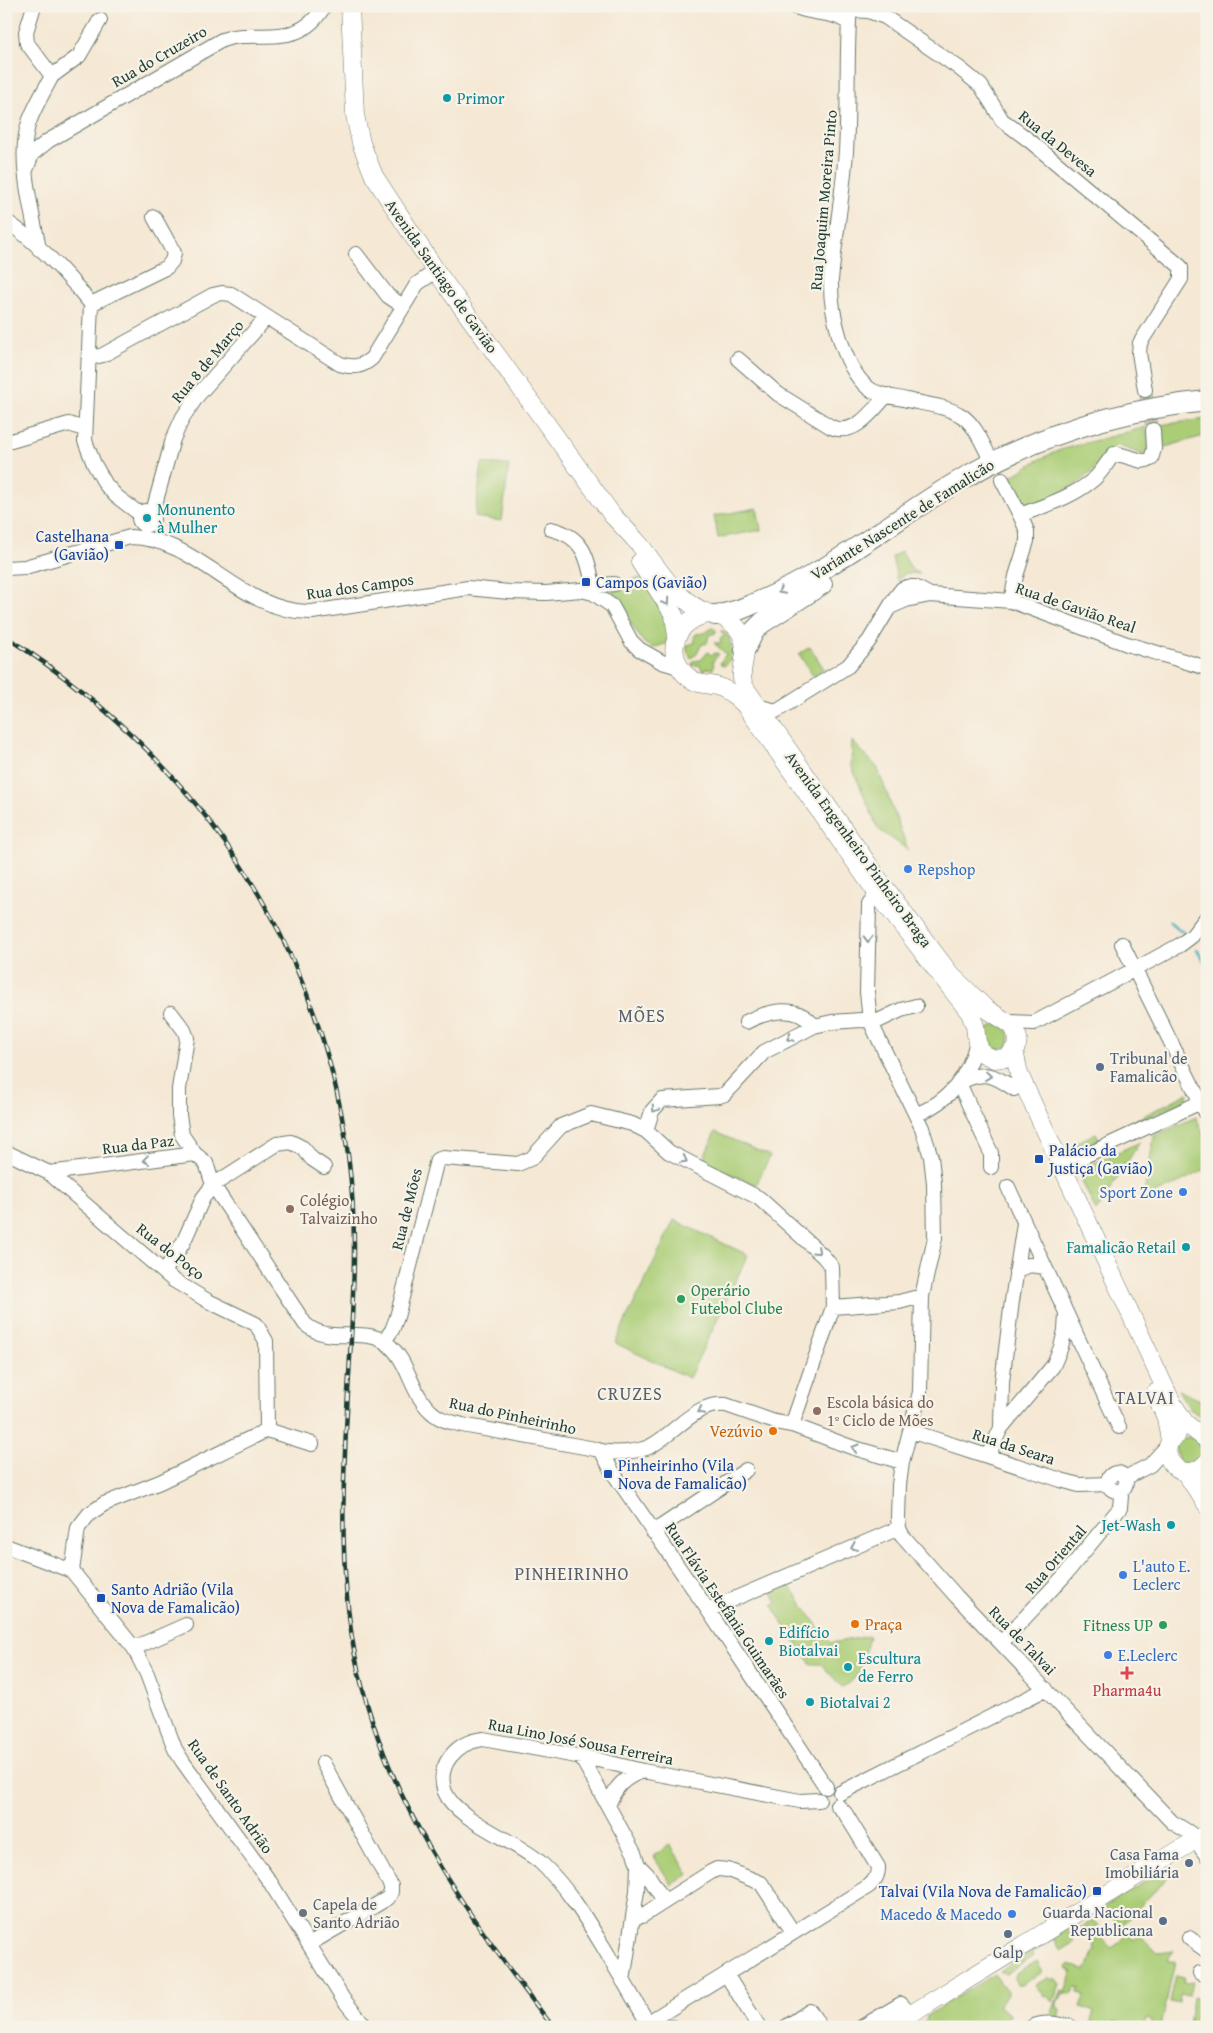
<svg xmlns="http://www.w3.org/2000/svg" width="1213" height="2033" font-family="'Gentium Book Plus',serif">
<rect width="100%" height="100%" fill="#f7f3e8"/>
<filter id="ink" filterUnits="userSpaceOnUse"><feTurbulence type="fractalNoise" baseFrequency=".02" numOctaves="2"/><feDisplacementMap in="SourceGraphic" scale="10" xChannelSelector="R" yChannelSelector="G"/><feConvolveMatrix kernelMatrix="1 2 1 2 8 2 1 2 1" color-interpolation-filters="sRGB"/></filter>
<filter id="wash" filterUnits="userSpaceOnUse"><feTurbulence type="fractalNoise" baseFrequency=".0096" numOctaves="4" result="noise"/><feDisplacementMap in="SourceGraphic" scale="20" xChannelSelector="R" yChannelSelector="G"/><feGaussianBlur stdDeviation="1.12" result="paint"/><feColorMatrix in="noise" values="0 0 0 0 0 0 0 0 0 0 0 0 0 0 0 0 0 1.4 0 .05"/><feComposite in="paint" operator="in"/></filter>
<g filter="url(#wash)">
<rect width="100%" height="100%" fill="#f5e8d4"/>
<!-- green -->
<path fill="#aacd76" stroke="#648555" d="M1207,419V435L1165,447L1159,425Z
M1146,427L1150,450L1149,454H1141L1116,445L1099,466L1072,488L1023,509L1009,478L1040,459L1060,450Z
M482,463L509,465L502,521L475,517Z
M757,508L761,530L718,538L714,516Z
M901,551L912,570L920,574L906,573L897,580L892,557Z
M641,578L671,620L668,643L653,648L644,643L615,600L606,592L620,590L619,582Z
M712,628L716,630V633L709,635L707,643L701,645L697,654L691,658L687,651V645L695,643L694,637L696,634L705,633Z
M722,630L729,636L730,643L733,645L730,647L732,652L731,660L724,666L720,663L726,654L714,643H721L720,638L725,636L721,632Z
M810,647L824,669L813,676L799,654Z
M708,652L711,655L716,653L719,654L713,661L714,666L713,669L706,668L703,672L700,665L692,666L693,661L701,660Z
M852,741L877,767L908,850L878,829L851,765Z
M984 1038a13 13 0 1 1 26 0a13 13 0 1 1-26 0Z
M1188,1093L1187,1099L1183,1101L1097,1142L1096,1140L1087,1144L1088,1147L1073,1151L1070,1146L1096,1133L1099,1139Z
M1196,1117L1207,1141V1169L1143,1200L1154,1136Z
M715,1132L770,1156L756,1185L702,1162Z
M1140,1142L1096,1211L1077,1171Z
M674,1220L748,1255L689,1378L615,1343Z
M1178,1390L1207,1403V1421L1190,1409Z
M1188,1437L1193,1438L1201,1446L1202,1457L1195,1465L1179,1462L1175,1447L1182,1439Z
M788,1583L820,1630L831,1643L869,1636C864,1656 863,1679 842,1687L821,1664H811L780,1619L773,1605L777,1603L771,1590Z
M670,1845L689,1874L672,1885L653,1856Z
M1169,1868L1168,1871L1171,1874L1121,1926L1104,1908L1106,1905Z
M1094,1920L1099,1925L1094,1929L1111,1948C1118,1945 1124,1939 1127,1932L1134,1940L1139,1935L1158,1953L1174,1951L1167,1959L1175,1961L1161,2027H1150L1151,2021L1146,2019L1144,2027L1114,2021L1113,2027H1089L1094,2012L1081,2007L1085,1996L1077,1992L1079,1988L1075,1987L1071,1994L1065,1992L1064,1994L1062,1993L1056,2006L1061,2009L1060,2015L1057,2020L1050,2017L1061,1990L1065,1991L1073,1972L1067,1969L1069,1964L1086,1971L1095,1949L1093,1947L1095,1942C1091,1937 1086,1937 1080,1928Z
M1067,1929L1075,1942L1061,1951L1054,1939L1032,1952L1034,1956L1006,1974L999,1971Z
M1037,1961L1043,1971L1041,1973L1021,1985H1017L1014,1978L1016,1974Z
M994,1974L1007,1991V1995L998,2006L1011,2015L1002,2020L1003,2022L999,2024L1000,2027H921L920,2024L926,2020V2016Z
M1176,1975L1184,1977L1183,1982L1192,1981L1189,1996L1180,1995L1179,2004L1170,2002Z
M1049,1977L1051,1980L1055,1978L1060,1984L1053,2002L1047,1996L1045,1997L1035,1985Z
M1193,1997L1203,2000V2004L1207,2005V2027L1189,2025Z"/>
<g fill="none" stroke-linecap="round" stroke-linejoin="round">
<!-- stream -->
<path stroke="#48afc7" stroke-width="2.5" d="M1169,921L1179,930L1184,932
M1197,949L1207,966"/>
</g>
</g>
<g filter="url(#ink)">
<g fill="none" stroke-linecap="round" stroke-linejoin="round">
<!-- minor-tunnel -->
<path stroke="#cac6b4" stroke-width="14" stroke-dasharray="14 7" stroke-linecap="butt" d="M1145,390L1153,430"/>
<defs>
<path id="minor" d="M34,6L26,32L27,43L52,76C44,91 35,106 29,122C17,159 32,210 39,249
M793,6C812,15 829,10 848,22
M850,6C846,54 849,103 846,151C843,194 835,237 831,280C830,311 843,366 867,387C877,396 895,397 907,400C924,404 947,406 962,416C975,425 981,441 988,454
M850,10L868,11L885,17L959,68L981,86L1002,120L1030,141L1181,267V279L1140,343L1139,353L1145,390
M52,76L79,56L100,20
M26,170L32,154L48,141L222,40C258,27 298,52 324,6
M6,221C37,242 68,275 91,304L85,441L94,464L106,485L116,496L141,515
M356,254L388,296L403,306
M91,304L167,267L172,261L174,253L154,217
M90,358L103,355L213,295L222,293L231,294L340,364C353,368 362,367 372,358L417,284L436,271
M738,359L778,394L831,427C855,437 872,411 887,395
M6,440L11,441L69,424L84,429
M1002,480L1020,515L1027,531V541L1016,576L1011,601
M139 518a7 7 0 1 1 14 0a7 7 0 1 1-14 0Z
M152,515L173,439L183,417L198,395L266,318
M1020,515C1046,505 1073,497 1094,479C1102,472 1107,462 1114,454H1118L1142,461L1151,459L1154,449L1153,430
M551,529C583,536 588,557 593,586
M6,568L25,567L130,537C200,538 241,614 312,612L468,588L509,592L546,593L581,590L593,593L612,606L631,641L639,649L662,662L679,667
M585,589L593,586L614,584
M890,607L906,600L930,595L1011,601L1127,644L1207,668
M757,706L776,711L848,666L869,641L895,598L902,589L907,587H915L930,595
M877,893L869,905L867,992L870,1021L922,1128L931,1157L934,1183L935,1238L922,1296L920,1392L902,1462L899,1485L898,1518L899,1528L902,1535L956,1596L1172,1822L1190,1833L1207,1856
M1122,944L1207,1115
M171,1013L184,1030L187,1038L179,1089V1115L182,1135L195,1154L206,1163L213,1185L305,1324C330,1346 361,1326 385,1342C410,1359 410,1396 434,1414C442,1421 452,1422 462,1425L595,1449C605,1453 615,1453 626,1452C633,1451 642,1450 649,1447C674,1435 696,1401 726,1405L775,1422L792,1425L851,1447L902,1462
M746,1022C768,1011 797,1003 814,1026
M1009,1022L1034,1023L1154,959L1180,945L1192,936L1207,917
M959,1083L991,1153V1167
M959,1083C982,1070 994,1074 1014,1089
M916,1115C950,1100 968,1078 977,1042
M646,1131L652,1111L662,1100L719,1096L725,1094L764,1052L814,1026L832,1022L861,1020L878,1021L901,1010L916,1006
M6,1152L49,1173L173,1280L208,1301L256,1324L266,1341L267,1430
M1063,1166L1201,1102
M49,1173L195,1154
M1008,1187L1119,1427
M164,1272L183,1243L203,1198L213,1185L277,1144L291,1142L303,1148L312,1159L324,1167
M1016,1272L1029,1265L1045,1267
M833,1307L899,1302L922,1296
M384,1341L392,1330L397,1317L437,1160L443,1158L518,1164L532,1158L561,1126L591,1114L632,1124L646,1131L669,1152L759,1198L823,1256L832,1267L833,1307L792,1425
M1001,1428L1002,1382L1012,1301L1024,1223
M267,1430L160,1482L104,1504L89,1514L78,1528L72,1571L134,1648L147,1674L175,1749L183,1762L270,1882L343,1999L366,2027
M267,1430L312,1444
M910,1431L1061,1480L1079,1485L1108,1484
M602,1452L612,1471L708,1610L826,1787
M988,1456L1001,1428L1053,1366L1061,1347L1065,1330L1066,1315
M1108 1482a9 9 0 1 1 18 0a9 9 0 1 1-18 0Z
M1125,1478L1150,1465L1169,1444
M653,1532L746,1470
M6,1546L72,1571
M708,1610L899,1528
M1001,1643L1063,1577L1120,1508L1121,1496L1119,1491
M134,1648L186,1625
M581,1757L634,1853L638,1865L648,1875L664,1901
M840,1793L1046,1689
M608,1806C615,1787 624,1777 643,1771
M633,1918L642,1916L711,1872L717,1869L728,1870L761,1883L793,1932
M1189,1938L1207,1951
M309,1944L388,1898L391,1892V1886L323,1763
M1200,1973L1207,1974
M726,1974L759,2027
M623,1981L637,1891L638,1865
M647,2023L869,1886C875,1880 878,1876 878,1867L845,1813L837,1805
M650,2027C635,2000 619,1974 604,1948C585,1917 568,1888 541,1863C517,1841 456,1820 445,1792C435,1765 457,1742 483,1739L598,1760L643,1771L800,1801L819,1800
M666,2027H673
M786,2027L810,2011L820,2027
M862,2027L901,2004L910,2014
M1032,2027C1045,2021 1057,2024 1071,2027"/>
<path id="major" d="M350,6L355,115L361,143L374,176L436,271L613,516C622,525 631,535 640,545C660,571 678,603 710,614
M640,562L674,615L677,636
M710,614C729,616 745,630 745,650C745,664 738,674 745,688L879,880L950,974L985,1008L1013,1026L1018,1038L1017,1045L1010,1055L1005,1058L994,1059L982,1053L977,1042L975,1026L970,1013L877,893L746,706C739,699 732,692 722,688C715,685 707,685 699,683C681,677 669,655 677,637C683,622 695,616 710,614Z
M1014,1050L1019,1074L1172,1403L1185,1423L1207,1440
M1155,1393L1166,1418L1170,1441
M1177,1434C1151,1453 1184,1490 1207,1462
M1185,1472L1207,1505
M890,2027L1207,1833"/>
<path id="highway" d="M715,615C731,614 744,608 758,602C826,574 884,527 947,488C1026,439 1114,410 1207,401
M745,649L754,631L762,623L822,584"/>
</defs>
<!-- minor casing -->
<use href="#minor" stroke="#6a796c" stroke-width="16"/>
<!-- major casing -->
<use href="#major" stroke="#6a796c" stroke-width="19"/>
<!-- highway casing -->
<use href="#highway" stroke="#6a796c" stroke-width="22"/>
<!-- minor -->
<use href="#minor" stroke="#fff" stroke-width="14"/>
<!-- major -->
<use href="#major" stroke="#fff" stroke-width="18"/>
<!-- highway -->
<use href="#highway" stroke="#fff" stroke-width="20"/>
<defs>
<path id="rail" d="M6,637C222,774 356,995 354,1254C353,1387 330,1523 355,1655C383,1798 466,1914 553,2027"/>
</defs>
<!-- rail casing -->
<use href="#rail" stroke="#1f3d34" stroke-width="4.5"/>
<!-- rail -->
<use href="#rail" stroke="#f7f3e8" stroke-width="2.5" stroke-dasharray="8" stroke-linecap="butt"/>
</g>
<!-- one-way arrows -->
<defs><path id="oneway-chevron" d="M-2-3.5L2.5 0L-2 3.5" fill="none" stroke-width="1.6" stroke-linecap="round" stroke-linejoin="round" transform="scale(1.25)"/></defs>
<g stroke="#8f9e9a">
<use href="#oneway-chevron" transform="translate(781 591) rotate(153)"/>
<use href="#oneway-chevron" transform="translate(666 602) rotate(57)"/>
<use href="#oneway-chevron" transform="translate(868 939) rotate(91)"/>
<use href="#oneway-chevron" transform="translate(790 1038) rotate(153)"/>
<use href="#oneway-chevron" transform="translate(988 1076) rotate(6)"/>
<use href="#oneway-chevron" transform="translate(655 1109) rotate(124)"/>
<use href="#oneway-chevron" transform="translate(146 1160) rotate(173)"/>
<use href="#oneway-chevron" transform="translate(684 1160) rotate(27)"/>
<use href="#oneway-chevron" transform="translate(817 1251) rotate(43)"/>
<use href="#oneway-chevron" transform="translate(701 1411) rotate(153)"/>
<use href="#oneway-chevron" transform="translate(855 1448) rotate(-163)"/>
<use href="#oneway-chevron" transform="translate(854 1547) rotate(157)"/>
</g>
</g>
<!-- markers -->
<g fill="#0f9aa8" stroke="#f7f3e8" stroke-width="2">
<circle cx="447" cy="98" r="5"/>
<circle cx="147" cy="518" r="5"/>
<circle cx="1186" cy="1247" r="5"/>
<circle cx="1171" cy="1525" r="5"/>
<circle cx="769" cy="1641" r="5"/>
<circle cx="848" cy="1667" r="5"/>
<circle cx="810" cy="1702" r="5"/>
</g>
<g fill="#1a4fb4" stroke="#f7f3e8" stroke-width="2">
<rect x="114" y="540" width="10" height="10" rx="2.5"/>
<rect x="581" y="577" width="10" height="10" rx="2.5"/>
<rect x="1034" y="1154" width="10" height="10" rx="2.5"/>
<rect x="603" y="1469" width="10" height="10" rx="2.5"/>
<rect x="96" y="1593" width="10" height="10" rx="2.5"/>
<rect x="1092" y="1886" width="10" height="10" rx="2.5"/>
</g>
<g fill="#3f7fe0" stroke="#f7f3e8" stroke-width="2">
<circle cx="908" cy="869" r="5"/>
<circle cx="1183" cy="1192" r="5"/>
<circle cx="1123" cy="1575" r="5"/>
<circle cx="1108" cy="1655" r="5"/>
<circle cx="1012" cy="1914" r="5"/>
</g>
<g fill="#5c6f8a" stroke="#f7f3e8" stroke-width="2">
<circle cx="1100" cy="1067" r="5"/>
<circle cx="1189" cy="1863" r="5"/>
<circle cx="1163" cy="1921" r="5"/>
<circle cx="1008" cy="1934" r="5"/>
</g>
<g fill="#8d6e63" stroke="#f7f3e8" stroke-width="2">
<circle cx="290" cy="1209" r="5"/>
<circle cx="817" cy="1411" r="5"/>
</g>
<g fill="#2e9e5b" stroke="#f7f3e8" stroke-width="2">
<circle cx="681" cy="1299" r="5"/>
<circle cx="1163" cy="1625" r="5"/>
</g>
<g fill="#e8710a" stroke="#f7f3e8" stroke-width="2">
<circle cx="773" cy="1431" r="5"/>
<circle cx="855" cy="1624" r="5"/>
</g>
<path fill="#e0444e" stroke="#f7f3e8" stroke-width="2" d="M1124.5 1665.5h5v5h5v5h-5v5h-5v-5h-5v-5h5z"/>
<circle fill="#6b7280" stroke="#f7f3e8" stroke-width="2" cx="303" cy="1913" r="5"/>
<g text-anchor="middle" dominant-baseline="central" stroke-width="4.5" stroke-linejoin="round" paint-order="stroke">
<!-- street labels -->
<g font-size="16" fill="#1f3d34" stroke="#f7f3e8">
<text transform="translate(159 56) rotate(-30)">Rua do Cruzeiro</text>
<text transform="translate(1058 143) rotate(39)">Rua da Devesa</text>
<text transform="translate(823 200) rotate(-85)">Rua Joaquim Moreira Pinto</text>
<text transform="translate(442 276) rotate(55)">Avenida Santiago de Gavião</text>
<text transform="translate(207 361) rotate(-50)">Rua 8 de Março</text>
<text transform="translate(902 519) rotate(-32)">Variante Nascente de Famalicão</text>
<text transform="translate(360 586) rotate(-8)">Rua dos Campos</text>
<text transform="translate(1076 607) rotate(19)">Rua de Gavião Real</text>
<text transform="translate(859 849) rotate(54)">Avenida Engenheiro Pinheiro Braga</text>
<text transform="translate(138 1144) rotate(-7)">Rua da Paz</text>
<text transform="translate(406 1209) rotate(-76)">Rua de Mões</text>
<text transform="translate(171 1251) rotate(38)">Rua do Poço</text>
<text transform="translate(513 1415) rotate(12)">Rua do Pinheirinho</text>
<text transform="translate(1014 1446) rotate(18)">Rua da Seara</text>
<text transform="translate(1055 1559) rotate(-49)">Rua Oriental</text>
<text transform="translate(728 1610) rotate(56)">Rua Flávia Estefânia Guimarães</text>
<text transform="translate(1023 1640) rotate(46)">Rua de Talvai</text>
<text transform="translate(581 1741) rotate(11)">Rua Lino José Sousa Ferreira</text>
<text transform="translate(231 1796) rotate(55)">Rua de Santo Adrião</text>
</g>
<!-- culture labels -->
<g font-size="16" fill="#0d838f" stroke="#f7f3e8" text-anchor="start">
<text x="457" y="98">Primor</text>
<text x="157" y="509">Monunento<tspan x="157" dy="18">à Mulher</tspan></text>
<text x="1176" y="1247" text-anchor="end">Famalicão Retail</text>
<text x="1161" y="1525" text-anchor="end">Jet-Wash</text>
<text x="779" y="1632">Edifício<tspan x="779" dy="18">Biotalvai</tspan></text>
<text x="858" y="1658">Escultura<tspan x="858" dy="18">de Ferro</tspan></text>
<text x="820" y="1702">Biotalvai 2</text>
</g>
<!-- transit labels -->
<g font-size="16" fill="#164399" stroke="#f7f3e8" text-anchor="start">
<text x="109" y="536" text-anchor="end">Castelhana<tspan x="109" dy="18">(Gavião)</tspan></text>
<text x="596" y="582">Campos (Gavião)</text>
<text x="1049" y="1150">Palácio da<tspan x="1049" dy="18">Justiça (Gavião)</tspan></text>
<text x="618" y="1465">Pinheirinho (Vila<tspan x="618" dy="18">Nova de Famalicão)</tspan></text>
<text x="111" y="1589">Santo Adrião (Vila<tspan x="111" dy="18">Nova de Famalicão)</tspan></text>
<text x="1087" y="1891" text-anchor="end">Talvai (Vila Nova de Famalicão)</text>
</g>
<!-- shop labels -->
<g font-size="16" fill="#366cbe" stroke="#f7f3e8" text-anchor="start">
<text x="918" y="869">Repshop</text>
<text x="1173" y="1192" text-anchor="end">Sport Zone</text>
<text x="1133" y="1566">L'auto E.<tspan x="1133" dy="18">Leclerc</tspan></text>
<text x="1118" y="1655">E.Leclerc</text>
<text x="1002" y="1914" text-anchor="end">Macedo &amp; Macedo</text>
</g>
<!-- service labels -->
<g font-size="16" fill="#4e5e75" stroke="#f7f3e8" text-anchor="end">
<text x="1110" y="1058" text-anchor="start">Tribunal de<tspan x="1110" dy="18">Famalicão</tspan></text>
<text x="1179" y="1854">Casa Fama<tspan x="1179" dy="18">Imobiliária</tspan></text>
<text x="1153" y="1912">Guarda Nacional<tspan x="1153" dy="18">Republicana</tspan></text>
<text x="1008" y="1952" text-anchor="middle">Galp</text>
</g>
<!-- education labels -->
<g font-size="16" fill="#785e54" stroke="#f7f3e8" text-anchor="start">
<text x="300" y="1200">Colégio<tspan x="300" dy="18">Talvaizinho</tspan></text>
<text x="827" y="1402">Escola básica do<tspan x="827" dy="18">1º Ciclo de Mões</tspan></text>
</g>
<!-- leisure labels -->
<g font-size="16" fill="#27864d" stroke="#f7f3e8" text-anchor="start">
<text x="691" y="1290">Operário<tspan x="691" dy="18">Futebol Clube</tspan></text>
<text x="1153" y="1625" text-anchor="end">Fitness UP</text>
</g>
<!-- food labels -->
<g font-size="16" fill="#c56008" stroke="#f7f3e8" text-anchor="end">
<text x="763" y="1431">Vezúvio</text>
<text x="865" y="1624" text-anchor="start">Praça</text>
</g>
<!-- health labels -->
<g font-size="16" fill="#be3a42" stroke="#f7f3e8">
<text x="1127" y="1690">Pharma4u</text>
</g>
<!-- worship labels -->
<g font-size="16" fill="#5b616d" stroke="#f7f3e8" text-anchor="start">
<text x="313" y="1904">Capela de<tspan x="313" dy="18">Santo Adrião</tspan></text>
</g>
<!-- neighbourhood labels -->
<g font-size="18" letter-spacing="1" fill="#595f6b" stroke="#f7f3e8">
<text x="642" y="1015">MÕES</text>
<text x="630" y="1393">CRUZES</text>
<text x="1145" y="1397">TALVAI</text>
<text x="572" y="1573">PINHEIRINHO</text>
</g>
</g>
<!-- margin -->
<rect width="1213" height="2033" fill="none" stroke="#f7f3e8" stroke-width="25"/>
</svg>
